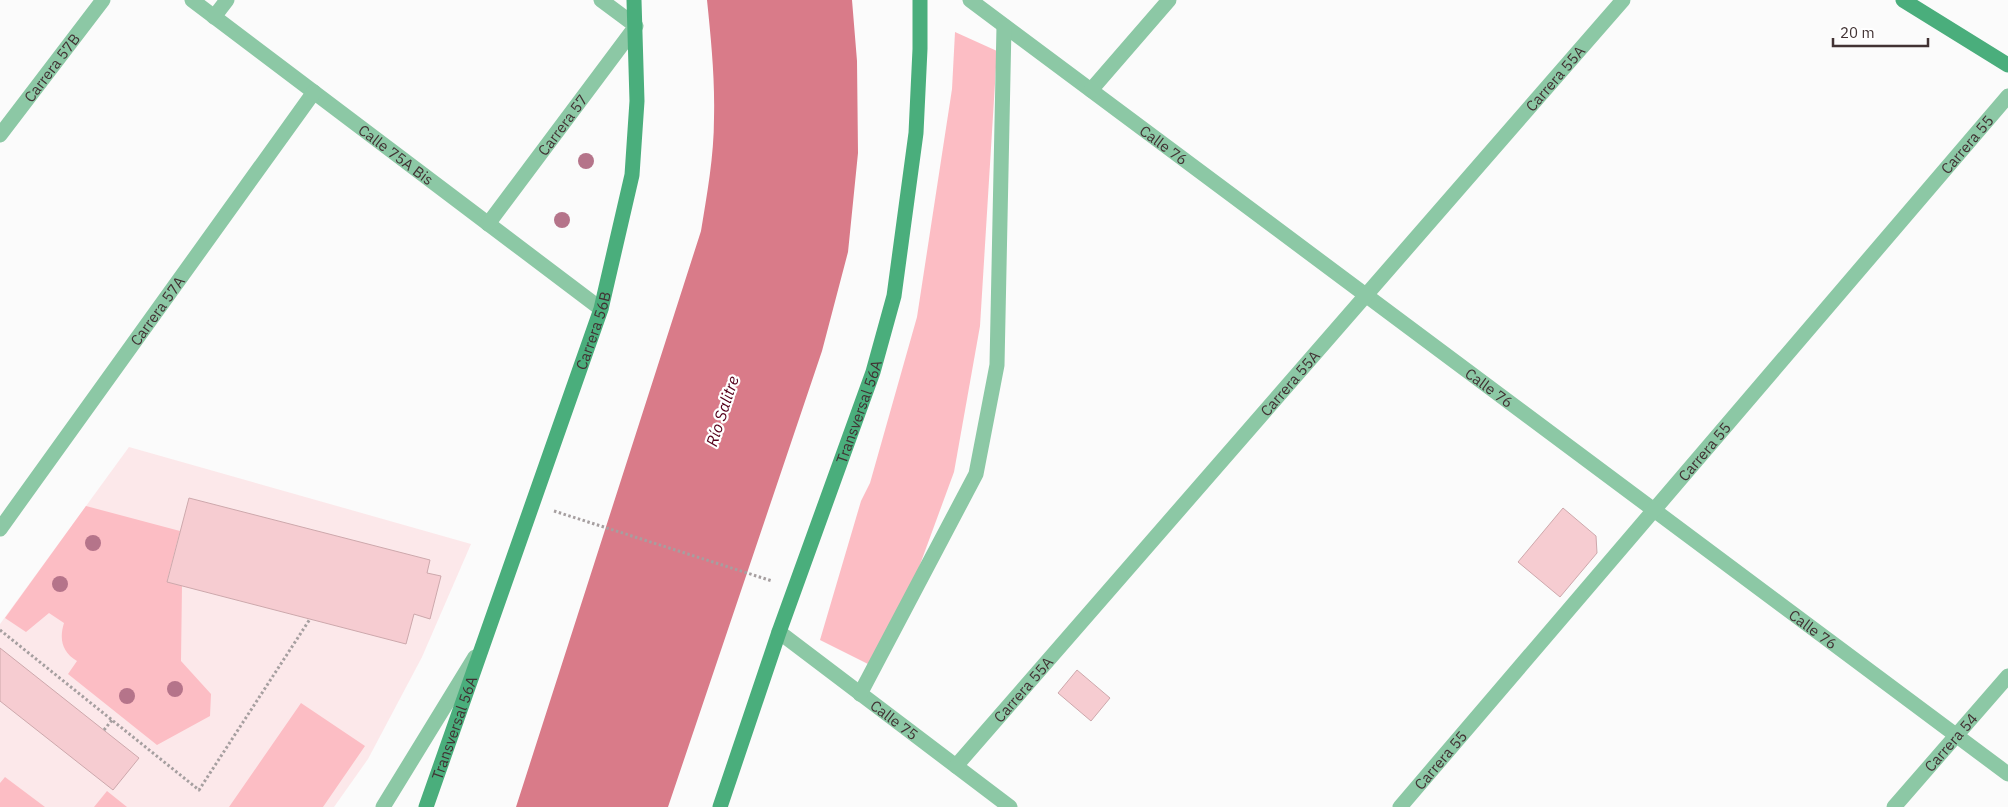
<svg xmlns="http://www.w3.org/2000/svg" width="2008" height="807" font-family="'IBM Plex Sans',sans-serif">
<rect width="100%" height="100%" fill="#fbfbfb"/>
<!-- built -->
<path fill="#fce8ea" d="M129,447L471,544L422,657L368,759L334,807H0V624Z"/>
<!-- green -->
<path fill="#fcbdc4" d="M955,32L997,51L980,326L954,472L914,581L868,664L820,640L861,501L870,483L917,317L952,89Z
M86,506L180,531L167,581L182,585L181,661L211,694L210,716L157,745L68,674L77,661C62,652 59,639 64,623L49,613L26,632L5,618Z
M301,703L365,746L323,807H229Z
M5,777L45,807H0V783Z
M107,791L127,807H94Z"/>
<!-- water -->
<path fill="#d97b89" d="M707,0H852L857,61L858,153L848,252L822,351L668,807H516L701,231C707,194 714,156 714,118C715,78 711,39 707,0Z"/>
<!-- building -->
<path fill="#f6ccd1" stroke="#cda8ac" d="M189,498L430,560L427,573L441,576L430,619L414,614L406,644L167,582Z
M1563,508L1596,536L1597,553L1560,597L1518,562Z
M0,648L139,758L113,790L0,701Z
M1077,670L1110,698L1091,721L1058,693Z"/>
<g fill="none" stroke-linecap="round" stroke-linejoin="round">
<!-- path -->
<path stroke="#a69fa0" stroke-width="3" stroke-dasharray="2.5 2.5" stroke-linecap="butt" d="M554,511L772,581
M0,630L199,790L310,619
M104,730L112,720"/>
<!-- street -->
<g stroke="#8cc8a5" stroke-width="15">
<path id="s1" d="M192,0L601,309"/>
<path id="s2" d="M970,0L2008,774"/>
<path d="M214,17L227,0"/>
<path d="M1091,90L1169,0"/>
<path id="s3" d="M0,135L103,0"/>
<path id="s4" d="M488,224L636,26L601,0"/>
<path id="s5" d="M0,529L314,92"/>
<path id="s6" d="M779,632L1010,807"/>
<path d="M860,694L976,474L997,365L1004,26"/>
<path id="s7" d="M956,766L1623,0"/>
<path d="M383,807L475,657"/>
<path id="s8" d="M1400,807L2008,96"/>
<path id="s9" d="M1894,807L2008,676"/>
</g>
<!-- secondary -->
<g stroke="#4aae7c" stroke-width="15">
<path d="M1903,0L2008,65"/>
<path id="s10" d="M426,807L601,309L632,175L637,101L634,0"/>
<path id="s11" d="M720,807L779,632L873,372L894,296L916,133L920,49V0"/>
</g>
</g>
<!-- trees -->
<g fill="#b5748a">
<circle cx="586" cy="161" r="8"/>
<circle cx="562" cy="220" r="8"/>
<circle cx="93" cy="543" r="8"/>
<circle cx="60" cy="584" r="8"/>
<circle cx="175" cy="689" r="8"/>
<circle cx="127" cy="696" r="8"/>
</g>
<g text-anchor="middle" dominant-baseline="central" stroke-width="4.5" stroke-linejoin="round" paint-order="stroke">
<!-- street labels -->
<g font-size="15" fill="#413233" stroke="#fff">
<text stroke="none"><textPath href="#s3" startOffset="85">Carrera 57B</textPath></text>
<text stroke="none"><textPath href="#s7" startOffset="912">Carrera 55A</textPath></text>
<text stroke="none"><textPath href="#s4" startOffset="124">Carrera 57</textPath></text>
<text stroke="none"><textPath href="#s8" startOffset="872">Carrera 55</textPath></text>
<text stroke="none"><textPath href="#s2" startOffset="242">Calle 76</textPath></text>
<text stroke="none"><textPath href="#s1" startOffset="256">Calle 75A Bis</textPath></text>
<text stroke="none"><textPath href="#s5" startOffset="269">Carrera 57A</textPath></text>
<text stroke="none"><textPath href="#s10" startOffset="505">Carrera 56B</textPath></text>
<text stroke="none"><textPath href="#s7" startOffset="508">Carrera 55A</textPath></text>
<text stroke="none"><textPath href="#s2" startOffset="648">Calle 76</textPath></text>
<text stroke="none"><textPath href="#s11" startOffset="419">Transversal 56A</textPath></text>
<text stroke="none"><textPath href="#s8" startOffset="468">Carrera 55</textPath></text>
<text stroke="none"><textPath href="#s2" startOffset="1052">Calle 76</textPath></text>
<text stroke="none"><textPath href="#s7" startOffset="102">Carrera 55A</textPath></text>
<text stroke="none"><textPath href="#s6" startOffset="145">Calle 75</textPath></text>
<text stroke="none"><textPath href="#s10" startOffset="84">Transversal 56A</textPath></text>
<text stroke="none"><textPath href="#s9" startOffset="86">Carrera 54</textPath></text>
<text stroke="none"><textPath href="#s8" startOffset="62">Carrera 55</textPath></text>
</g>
<!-- water labels -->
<g font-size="16" font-style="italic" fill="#55001b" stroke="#fff">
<text transform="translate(722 411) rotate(-72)">Río Salitre</text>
</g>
</g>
<!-- scale -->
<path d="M1833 38v8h95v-8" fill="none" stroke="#413233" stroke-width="2.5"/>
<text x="1840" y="38" font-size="15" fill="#413233" stroke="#ffffff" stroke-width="4" paint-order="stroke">20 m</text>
</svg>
